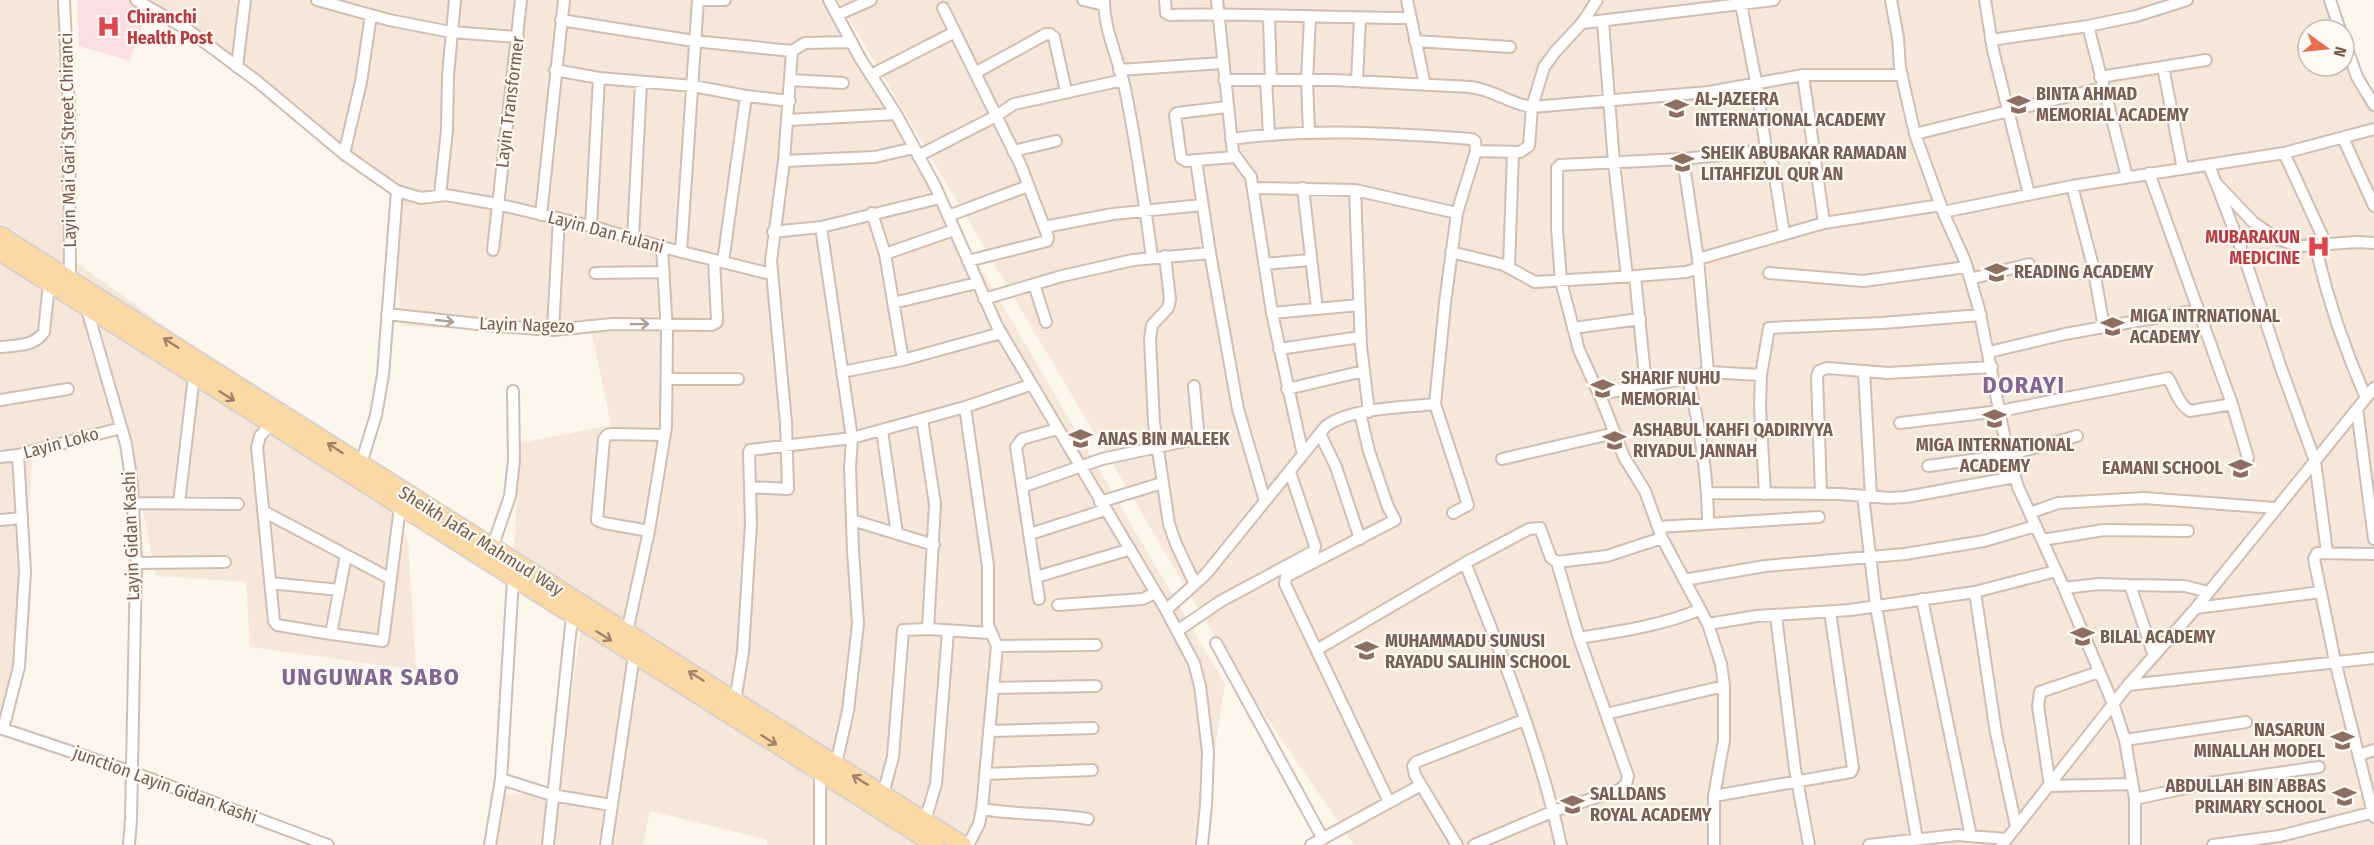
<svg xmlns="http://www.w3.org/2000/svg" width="2374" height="845" font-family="'Fira Sans Condensed',sans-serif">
<rect width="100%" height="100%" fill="#fdf6ec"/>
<!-- residential -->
<path fill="#f5e8da" d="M0,0H71L73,260L374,476L408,541L416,670L250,647L246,582L156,576L126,430L32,459L20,647L4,717L0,716Z
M139,0H823L1225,684L1200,845H767L768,840L650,811L643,845H487L490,796L556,792L584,609L514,548L520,443L611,425L592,335L401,326L392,197L287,105Z
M838,0H2322L2337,30H2308V66H2344V44L2374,106V845H1354L1237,674Z"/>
<!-- medical -->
<path fill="#fbdfe3" d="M77,0H132L147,9L130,61L79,46Z"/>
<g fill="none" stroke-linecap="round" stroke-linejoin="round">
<defs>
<path id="street" d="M64,0L69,110L70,279
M136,0L188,30L258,82L344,154L397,191L421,198L446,195L497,204L591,226L662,247L771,274
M317,0L389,20L451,32L518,37
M704,0H725
M829,0L860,58L896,114L936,188L997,326L1166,610L1194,663L1200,686L1208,752L1206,805L1202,845
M1083,0L1104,5
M1104,0C1104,31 1119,59 1125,89C1137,145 1144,201 1152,257
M1165,0L1166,13L1170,15C1250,13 1331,18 1411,18
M1217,0L1233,153L1251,177L1272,313L1303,455
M1407,0L1425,85
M1891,0L1898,38L1900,68L1915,134L1943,212L1965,261L1979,309L2008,455L2018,487L2064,588L2114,706L2125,740L2135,799V845
M1985,0L1993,50L2029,194
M2330,0L2340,30
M1741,4L1756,82L1767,155L1773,165L1784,234
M943,8L1021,166L1048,237L1047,241L968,261
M837,15L871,0
M1269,16L1271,80
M561,20L694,41L792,51L805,43L852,42
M1603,22L1614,163L1627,277
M1582,23L1774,0
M2088,26L2127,177
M1991,40L2088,26L2136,16L2187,0
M2344,40L2357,77L2374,105
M1415,41L1510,47
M237,67L245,0
M2163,67L2183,169
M555,70L599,78L693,86L746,96L790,101
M1119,70L1222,63
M975,73L1046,34H1050L1054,37L1066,91
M871,75L955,32
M1803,75L1824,223
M2100,77L2206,60
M791,80L843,83
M1224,80H1333L1471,87C1494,90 1510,104 1532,107L1709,92L1803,75H1902
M1266,80L1269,134
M1357,81L1360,18
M1227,107L1177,113L1175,115L1181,158L1186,161L1234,157
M788,120L896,114
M1309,132L1307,80L1310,18
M1915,134L2102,88
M2343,138L2374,206
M1231,139C1312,128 1392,133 1472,139L1475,141L1476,151L1457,213L1445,303L1435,404L1468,505L1453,513
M1013,151L1056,141
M1476,151L1520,152L1529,146L1532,107L1544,67L1555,52L1582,23L1597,0
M2284,153L2326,244
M344,154L361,82L371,15
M918,156L996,116L1014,104L1123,80
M1683,159L1698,259L1708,372
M784,161L875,157L914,148
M1196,161L1210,253L1238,409L1265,501
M2209,166L2216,183L2253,222L2277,239L2300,246L2357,242L2374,243
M2149,173L2232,404L2248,458
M2216,183L2245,259L2281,368L2315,461L2327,552
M2072,186L2093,266L2104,327
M1253,188L1355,190L1457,213
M1303,188L1317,309
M1355,190L1361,346L1369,412
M440,195L447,130L448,75L455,0
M1943,212L2072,186L2284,153L2374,129
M872,213L885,254L903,360
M541,215L564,0
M948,216L1028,186
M591,226L599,78
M821,227L852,438L850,468L853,550L858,624L848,711L836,764
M1044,227L1113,214L1202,205
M773,232L821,227L940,198
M633,237L641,83
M2315,244C2327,298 2344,348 2366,398
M493,250L521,0
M681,252L698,0
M1451,252L1504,265L1535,282L1635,276L1686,272L1699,268
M885,254L954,230
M1165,256L1170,299L1168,308L1152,325L1150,340L1154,423L1169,524L1176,544L1195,584
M1698,259L1824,223L1941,205
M723,262L746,96
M1264,264L1310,260
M1509,267L1513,152
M595,273L664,272
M1769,273L1863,281L1967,267
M1635,276L1646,386
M1970,279L2029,264
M1034,284L1046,322
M984,299L1062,276L1133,260L1210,253
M893,303L977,283
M86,306L126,444L132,485L136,563L131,819L129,845
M1272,313L1359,305
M387,314L496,326L553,330L612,324L712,325L717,322V318L714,260
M1573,328L1640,319
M553,330L559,218
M0,347C16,345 34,347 44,332L49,283
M1279,349L1360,337
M1989,352L2065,334L2198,310
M842,372L903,360L1001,333
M1864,372L1871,496
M1688,378C1700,427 1708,473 1708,524
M667,379H738
M1287,389L1364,371
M1599,394L1688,378L1708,372L1761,375
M0,400L68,389
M965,407L988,566V625L997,646L982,809L979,824L968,845
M2357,409L2374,539
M1360,413L1369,451L1388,507L1395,520L1293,573L1286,577L1285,584L1389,802
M922,419L935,504L928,629
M1900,423L2000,411L2168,378C2175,389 2178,404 2190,411L2232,404
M271,424L260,436L257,447L274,621L277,625L331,634
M882,431L897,534
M1320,434L1336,467L1360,539
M0,457L18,455L121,428
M1502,459L1615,433
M361,464L376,415L383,375L397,191
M1928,466L2008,455L2077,436
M750,487L788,489L786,423L771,261L784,161L792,51
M1022,487L1102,459L1195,439L1198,430L1194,386
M1708,493L1840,494L1889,498L1906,497L2015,477
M1821,493L1817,377L1819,371L1827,368L1888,373L1992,367
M1765,494L1760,407L1761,375L1769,328L1882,323L1981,315
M1863,496L1876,606L1917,839
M1100,502L1162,483
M133,503L238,504
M179,503L194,376
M263,511L391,579
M2030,513L2058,503L2144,498L2275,508
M0,520L22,518
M852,520L934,545
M1658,527L1819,517
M649,531L604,523L597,520L604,439L607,435L612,434L665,435
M1030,534L1105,510
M2042,540L2104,530L2188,531
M492,548L510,496L514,460L513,391
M2374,554L2317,553L2314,559L2335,661L2374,817
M346,555L331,634L383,641L400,507
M136,563L225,562
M1465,563C1502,654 1540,749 1561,845
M1036,577L1128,550
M1684,580L1765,566L1905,554L1984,541L2036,526
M270,583L339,590
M2130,585L2185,586L2208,592
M2064,588L2099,584L2130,585L2154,656
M1975,592L1996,733L2016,826
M1039,599L1016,447L1022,439L1057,429
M1922,599L1971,836
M1058,605L1143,599L1155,593
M2196,608L2321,592
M1166,610L1206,574L1326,426C1352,407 1403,408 1435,404
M1776,616L1795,769L1809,845
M1708,624L1757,616L1850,610L1975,592L2056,571
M1177,631L1221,601L1314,551L1315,546L1290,472
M627,632L649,531L666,427L667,332L662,247
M1579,638C1621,631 1660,626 1699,610
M1216,643L1323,839
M997,646L1096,645
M1318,649L1465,563L1529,529L1540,528L1551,558L1557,562L1607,556L1662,538
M2099,672L2040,692L2038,706L2050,786L2132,784
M2128,685L2374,658
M993,688L1096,686
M735,701L743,652L751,523L749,452L750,450L852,438L965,407L1030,385
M1606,714L1724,686
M0,728L132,772L328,845
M3,729L19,667L25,571L18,455
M989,731L1093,728
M2125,740L2246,722
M2359,755L2374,750
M985,774L1092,770
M501,779L552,795L611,805
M883,794L893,757L903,630L928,629L990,633
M1714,796L1851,772L1853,768L1830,612
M2135,799L2209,783L2319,767
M982,809C1017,815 1053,813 1088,819
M925,821L936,784L948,631
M490,845L501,779L513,579
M548,845L572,616
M606,845L634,655
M820,845V772
M1311,845L1421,785
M1457,845L1415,775L1413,766L1416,762L1524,720
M1474,845L1554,811L1619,790L1626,784L1628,776L1579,638L1557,562
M1714,845V796L1724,740V686L1721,664L1708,624L1662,538L1645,491L1624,457L1603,403L1579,350L1561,281L1557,228V168L1560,165L1683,159L1766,150
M1869,845L1957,835L2007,839
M2002,845L2128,685L2196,608L2374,388
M2213,845L2280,836L2374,812"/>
<path id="primary" d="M0,235L963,845
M0,252L935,845"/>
</defs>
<!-- street casing -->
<use href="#street" stroke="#d1beb0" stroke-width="14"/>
<!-- primary casing -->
<use href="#primary" stroke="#dad1cd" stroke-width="20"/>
<!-- street -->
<use href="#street" stroke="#fff" stroke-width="10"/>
<!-- primary -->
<use href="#primary" stroke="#fbd9a5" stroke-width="16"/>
</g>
<!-- one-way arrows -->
<defs><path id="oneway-shaft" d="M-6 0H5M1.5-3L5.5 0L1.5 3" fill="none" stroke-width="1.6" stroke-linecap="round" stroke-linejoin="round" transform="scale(1.5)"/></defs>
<g stroke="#af9d94">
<use href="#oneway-shaft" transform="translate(445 321) rotate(6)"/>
<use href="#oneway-shaft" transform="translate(640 324) rotate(-1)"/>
</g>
<g stroke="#a18267">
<use href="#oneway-shaft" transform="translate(171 343) rotate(-147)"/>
<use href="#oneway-shaft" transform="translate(227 396) rotate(32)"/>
<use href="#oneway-shaft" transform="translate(335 448) rotate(-147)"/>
<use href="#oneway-shaft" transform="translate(604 636) rotate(32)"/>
<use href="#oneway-shaft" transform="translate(696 676) rotate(-148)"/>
<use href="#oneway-shaft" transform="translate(769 740) rotate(32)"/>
<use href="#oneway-shaft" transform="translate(860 780) rotate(-148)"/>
</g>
<!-- icons -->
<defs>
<symbol id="hospital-bare" viewBox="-9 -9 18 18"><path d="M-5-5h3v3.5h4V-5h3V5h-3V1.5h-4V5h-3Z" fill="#e0444e" stroke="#fffaf3" stroke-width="2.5" paint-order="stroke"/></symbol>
<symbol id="school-bare" viewBox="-9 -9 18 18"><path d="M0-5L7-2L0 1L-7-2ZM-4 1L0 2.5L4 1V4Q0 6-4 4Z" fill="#8d6e63" stroke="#fffaf3" stroke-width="2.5" paint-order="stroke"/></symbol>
</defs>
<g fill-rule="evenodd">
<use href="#hospital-bare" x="92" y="10" width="33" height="33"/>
<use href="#school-bare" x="2002" y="88" width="33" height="33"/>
<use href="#school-bare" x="1660" y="92" width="33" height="33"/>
<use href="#school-bare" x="1666" y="146" width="33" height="33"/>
<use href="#hospital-bare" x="2302" y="230" width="33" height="33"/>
<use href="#school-bare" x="1980" y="256" width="33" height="33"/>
<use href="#school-bare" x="2096" y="310" width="33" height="33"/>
<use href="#school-bare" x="1586" y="372" width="33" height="33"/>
<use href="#school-bare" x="1978" y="402" width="33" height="33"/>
<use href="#school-bare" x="1064" y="422" width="33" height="33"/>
<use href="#school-bare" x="1598" y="424" width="33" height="33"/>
<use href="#school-bare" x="2224" y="452" width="33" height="33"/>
<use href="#school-bare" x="2066" y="620" width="33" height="33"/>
<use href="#school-bare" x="1350" y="634" width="33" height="33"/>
<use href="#school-bare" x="2326" y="724" width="33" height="33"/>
<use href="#school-bare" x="2328" y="780" width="33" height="33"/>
<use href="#school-bare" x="1556" y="788" width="33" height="33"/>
</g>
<g text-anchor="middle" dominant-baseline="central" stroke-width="4.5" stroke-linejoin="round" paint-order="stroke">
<!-- health labels -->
<g font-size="18" font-weight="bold" fill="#be3a42" stroke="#fffaf3" text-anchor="start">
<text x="127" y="17">Chiranchi<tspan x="127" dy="21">Health Post</tspan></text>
<text x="2300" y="237" text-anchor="end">MUBARAKUN<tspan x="2300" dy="21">MEDICINE</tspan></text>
</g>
<!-- education labels -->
<g font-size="18" font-weight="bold" fill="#785e54" stroke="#fffaf3" text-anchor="start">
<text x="2036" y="94">BINTA AHMAD<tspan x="2036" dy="21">MEMORIAL ACADEMY</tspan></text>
<text x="1695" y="99">AL-JAZEERA<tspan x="1695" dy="21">INTERNATIONAL ACADEMY</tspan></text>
<text x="1701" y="153">SHEIK ABUBAKAR RAMADAN<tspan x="1701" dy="21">LITAHFIZUL QUR AN</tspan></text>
<text x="2014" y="272">READING ACADEMY</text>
<text x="2130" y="316">MIGA INTRNATIONAL<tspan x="2130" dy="21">ACADEMY</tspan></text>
<text x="1621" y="378">SHARIF NUHU<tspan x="1621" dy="21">MEMORIAL</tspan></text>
<text x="1633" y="430">ASHABUL KAHFI QADIRIYYA<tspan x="1633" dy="21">RIYADUL JANNAH</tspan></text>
<text x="1098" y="439">ANAS BIN MALEEK</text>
<text x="1995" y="445" text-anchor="middle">MIGA INTERNATIONAL<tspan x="1995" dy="21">ACADEMY</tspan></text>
<text x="2223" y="468" text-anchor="end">EAMANI SCHOOL</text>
<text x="2100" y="637">BILAL ACADEMY</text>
<text x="1385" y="641">MUHAMMADU SUNUSI<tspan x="1385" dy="21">RAYADU SALIHIN SCHOOL</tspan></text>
<text x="2325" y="730" text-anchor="end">NASARUN<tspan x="2325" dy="21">MINALLAH MODEL</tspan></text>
<text x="2326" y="786" text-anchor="end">ABDULLAH BIN ABBAS<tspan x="2326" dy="21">PRIMARY SCHOOL</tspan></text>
<text x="1590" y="794">SALLDANS<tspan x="1590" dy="21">ROYAL ACADEMY</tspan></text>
</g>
<!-- street labels -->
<g font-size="18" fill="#7a5c4d" stroke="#fffaf3">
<text transform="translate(510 102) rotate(-83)">Layin Transformer</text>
<text transform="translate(68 140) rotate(-91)">Layin Mai Gari Street Chiranci</text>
<text transform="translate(606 232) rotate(15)">Layin Dan Fulani</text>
<text transform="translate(527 325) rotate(2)">Layin Nagezo</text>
<text transform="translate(61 443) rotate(-15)">Layin Loko</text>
<text transform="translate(131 536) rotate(-92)">Layin Gidan Kashi</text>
<text transform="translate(481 541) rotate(32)">Sheikh Jafar Mahmud Way</text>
<text transform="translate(165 785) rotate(20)">junction Layin Gidan Kashi</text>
</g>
<!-- district labels -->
<g font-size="24" font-weight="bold" letter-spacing="1.5" fill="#846695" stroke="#fffaf3">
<text x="2024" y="385">DORAYI</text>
<text x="371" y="677">UNGUWAR SABO</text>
</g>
</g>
<!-- north arrow -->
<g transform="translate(2326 48) rotate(105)"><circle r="28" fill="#fffaf3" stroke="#cabbb1" stroke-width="1.5"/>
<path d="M0-4.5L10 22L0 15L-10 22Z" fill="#e76f51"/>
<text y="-9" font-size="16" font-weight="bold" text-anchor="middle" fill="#7a5c4d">N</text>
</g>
</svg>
